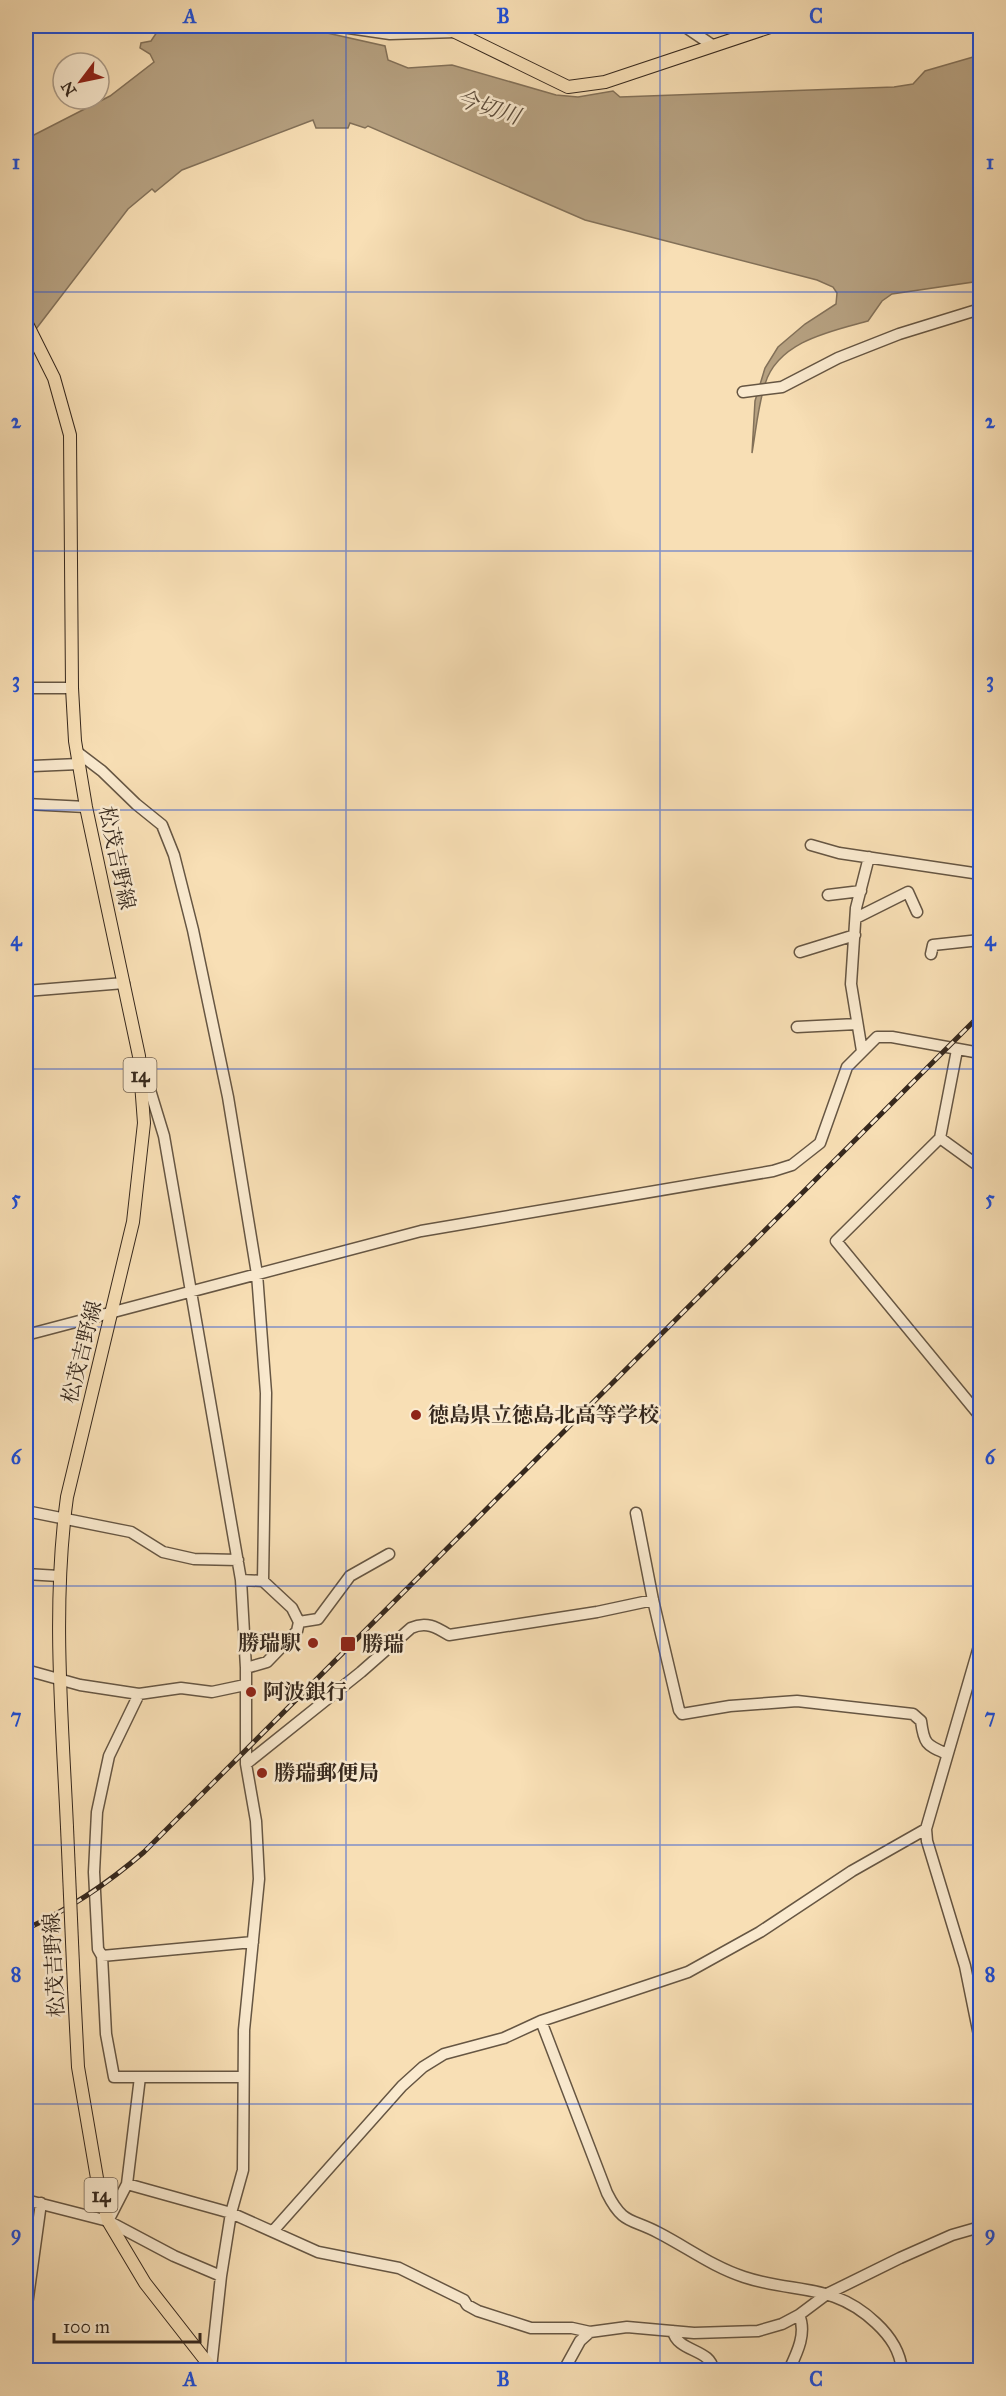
<svg xmlns="http://www.w3.org/2000/svg" width="1006" height="2396" font-family="'IM FELL Great Primer','Noto Serif JP',serif">
<rect width="100%" height="100%" fill="#f8dfb5"/>
<filter id="stains"><feTurbulence type="fractalNoise" baseFrequency=".00333" numOctaves="4"/><feColorMatrix values="0 0 0 0 .2 0 0 0 0 .09 0 0 0 0 .02 0 0 0 .5 -.17"/></filter>
<radialGradient id="worn" r=".72"><stop offset=".6" stop-color="#630" stop-opacity="0"/><stop offset="1" stop-color="#630" stop-opacity=".3"/></radialGradient>
<!-- water -->
<path fill="#b6a181" stroke="#837159" stroke-width="1.5" d="M161,26H296L385,46L388,60L408,68L452,65L556,95L578,97L613,91L620,97L894,87L913,84L925,71L980,55V281L892,294L882,301L868,321C832,331 778,341 765,384C758,406 756,430 752,453L755,401L765,368L778,347L805,324L836,304L837,293L833,287L817,280L585,220L368,126L365,128L350,123L348,128H316L313,120L182,170L155,192L152,189L128,209L26,342V139L110,96L154,62L150,54L140,48L141,43L151,41Z"/>
<g fill="none" stroke-linecap="round" stroke-linejoin="round">
<defs>
<path id="minor" d="M335,26L390,34L456,32
M684,26L712,45
M743,392L782,387L838,358L899,334L980,309
M26,688H72
M77,752L102,771L136,804L162,825L174,855L193,930L228,1097L257,1274L266,1393L263,1581
M33,766L79,764
M26,804L86,807
M811,845L839,853L980,874
M828,895L861,891
M856,918L908,892L917,912
M800,952L855,935
M931,954L933,945L980,940
M26,991L124,983
M797,1027L857,1024
M957,1050L940,1138L836,1241L980,1416
M862,1051L851,984L856,908L869,857
M143,1067L164,1136L241,1580L246,1668V1764L256,1821L259,1879L244,2030L243,2170L231,2213L221,2276L211,2368
M940,1138L980,1167
M26,1335L421,1231L773,1171L792,1165L820,1143L847,1067L877,1037H892L980,1053
M26,1511L131,1532L163,1552L194,1559L238,1560
M636,1513L653,1600L679,1710L682,1714L730,1706L797,1701L913,1714L921,1721C924,1745 927,1745 947,1754
M26,1574L59,1576
M241,1580L263,1581L292,1608L299,1622
M980,1643L926,1829L927,1841L965,1966L980,2040
M246,1668L267,1662L297,1631L299,1622L318,1619L350,1576L389,1554
M26,1670L80,1685L139,1694L181,1688L212,1692L245,1685
M139,1694L109,1756L97,1812L94,1872L98,1949L102,1956L106,2034L114,2077H243
M246,1764L361,1672L411,1628C426,1621 436,1627 449,1635L597,1612L653,1600
M102,1956L253,1942
M541,2021L607,2193C623,2225 631,2218 659,2233C688,2248 713,2267 744,2277C795,2294 833,2282 876,2323C891,2337 900,2351 902,2370
M127,2184L231,2213L318,2252L399,2268L464,2300L467,2305L478,2311L531,2328H572L590,2332L627,2327L694,2333L758,2331L782,2324L799,2315L827,2294L900,2258L952,2235L980,2227
M26,2200L108,2221L174,2256L221,2276
M108,2221L127,2184L140,2077
M273,2231L402,2086L423,2067L444,2054L504,2038L541,2021L688,1972L760,1932L852,1871L926,1829
M26,2312L41,2203
M673,2331C677,2352 712,2349 713,2370
M564,2370L580,2341L590,2332
M789,2370C797,2353 807,2333 799,2315"/>
<path id="major" d="M443,26L568,87L605,82L773,26
M26,322L54,378L70,435L72,688L75,741L86,807L139,1056L144,1123L133,1222L67,1497C52,1606 62,1717 67,1827
M74,1988L78,2067L98,2184L108,2221L145,2283L213,2370"/>
</defs>
<!-- minor casing -->
<use href="#minor" stroke="#665643" stroke-width="13"/>
<!-- major casing -->
<use href="#major" stroke="#36281d" stroke-width="14"/>
<!-- minor -->
<use href="#minor" stroke="#faeacf" stroke-width="10"/>
<!-- major -->
<use href="#major" stroke="#f8dfb5" stroke-width="12"/>
<defs>
<path id="rail" d="M26,1929C70,1909 107,1884 144,1852L980,1015"/>
</defs>
<!-- rail casing -->
<use href="#rail" stroke="#36281d" stroke-width="5"/>
<!-- rail -->
<use href="#rail" stroke="#faeacf" stroke-width="3" stroke-dasharray="9" stroke-linecap="butt"/>
<defs>
<path id="major-bridge" d="M67,1827L74,1988"/>
</defs>
<!-- major-bridge casing -->
<use href="#major-bridge" stroke="#36281d" stroke-width="14" stroke-linecap="butt"/>
<!-- major-bridge -->
<use href="#major-bridge" stroke="#f8dfb5" stroke-width="12"/>
</g>
<!-- grid -->
<path fill="none" stroke="#1d4ed8" stroke-width="1.5" stroke-opacity="0.55" d="M346,26V2370M660,26V2370M26,292H980M26,551H980M26,810H980M26,1069H980M26,1327H980M26,1586H980M26,1845H980M26,2104H980"/>
<!-- markers -->
<g fill="#8f2418" stroke="#faeacf" stroke-width="2">
<circle cx="416" cy="1415" r="6"/>
<circle cx="313" cy="1643" r="6"/>
<rect x="340" y="1636" width="16" height="16" rx="3"/>
<circle cx="251" cy="1692" r="6"/>
<circle cx="262" cy="1773" r="6"/>
</g>
<g text-anchor="middle" dominant-baseline="central" stroke-width="5" stroke-linejoin="round" paint-order="stroke">
<!-- shield labels -->
<g fill="#faeacf" stroke="#716252" stroke-width="1.5">
<rect x="123.5" y="1058" width="33" height="34" rx="4.5"/>
<rect x="84.5" y="2178" width="33" height="34" rx="4.5"/>
</g>
<g font-size="20" font-weight="bold" fill="#36281d">
<text x="140" y="1075">14</text>
<text x="101" y="2195">14</text>
</g>
<!-- street labels -->
<g font-size="21" fill="#36281d" stroke="#faeacf">
<text transform="translate(117 858) rotate(78)">松茂吉野線</text>
<text transform="translate(82 1352) rotate(-76)">松茂吉野線</text>
<text transform="translate(54 1965) rotate(-93)">松茂吉野線</text>
</g>
<!-- poi labels -->
<g font-size="21" font-weight="bold" fill="#36281d" stroke="#faeacf" text-anchor="start">
<text x="428" y="1415">徳島県立徳島北高等学校</text>
<text x="301" y="1643" text-anchor="end">勝瑞駅</text>
<text x="362" y="1644">勝瑞</text>
<text x="263" y="1692">阿波銀行</text>
<text x="274" y="1773">勝瑞郵便局</text>
</g>
<!-- water labels -->
<g font-size="22" font-style="italic" fill="#5c4c3b" stroke="#faeacf">
<text transform="translate(488 107) rotate(18)">今切川</text>
</g>
</g>
<!-- margin -->
<rect width="1006" height="2396" fill="none" stroke="#f8dfb5" stroke-width="66"/>
<!-- north arrow -->
<g transform="translate(81 81) rotate(238)"><circle r="28" fill="#faeacf" stroke="#ac9c88" stroke-width="1.5"/>
<path d="M0-4.5L10 22L0 15L-10 22Z" fill="#8f2418"/>
<text y="-9" font-size="16" font-weight="bold" text-anchor="middle" fill="#36281d">N</text>
</g>
<!-- scale -->
<path d="M54 2333v9h146v-9" fill="none" stroke="#36281d" stroke-width="3"/>
<text x="63" y="2333" font-size="18" fill="#36281d" stroke="#faeacf" stroke-width="4.5" paint-order="stroke">100 m</text>
<rect x="33" y="33" width="940" height="2330" fill="none" stroke="#1d4ed8" stroke-width="2"/>
<g font-size="20" text-anchor="middle" font-weight="bold" fill="#1d4ed8">
<text x="190" y="23">A</text>
<text x="503" y="23">B</text>
<text x="816" y="23">C</text>
<text x="16" y="169">1</text>
<text x="990" y="169">1</text>
<text x="16" y="428">2</text>
<text x="990" y="428">2</text>
<text x="16" y="687">3</text>
<text x="990" y="687">3</text>
<text x="16" y="946">4</text>
<text x="990" y="946">4</text>
<text x="16" y="1205">5</text>
<text x="990" y="1205">5</text>
<text x="16" y="1464">6</text>
<text x="990" y="1464">6</text>
<text x="16" y="1723">7</text>
<text x="990" y="1723">7</text>
<text x="16" y="1981">8</text>
<text x="990" y="1981">8</text>
<text x="16" y="2240">9</text>
<text x="990" y="2240">9</text>
<text x="190" y="2386">A</text>
<text x="503" y="2386">B</text>
<text x="816" y="2386">C</text>
</g>
<rect width="100%" height="100%" filter="url(#stains)"/>
<rect width="100%" height="100%" fill="url(#worn)"/>
</svg>
